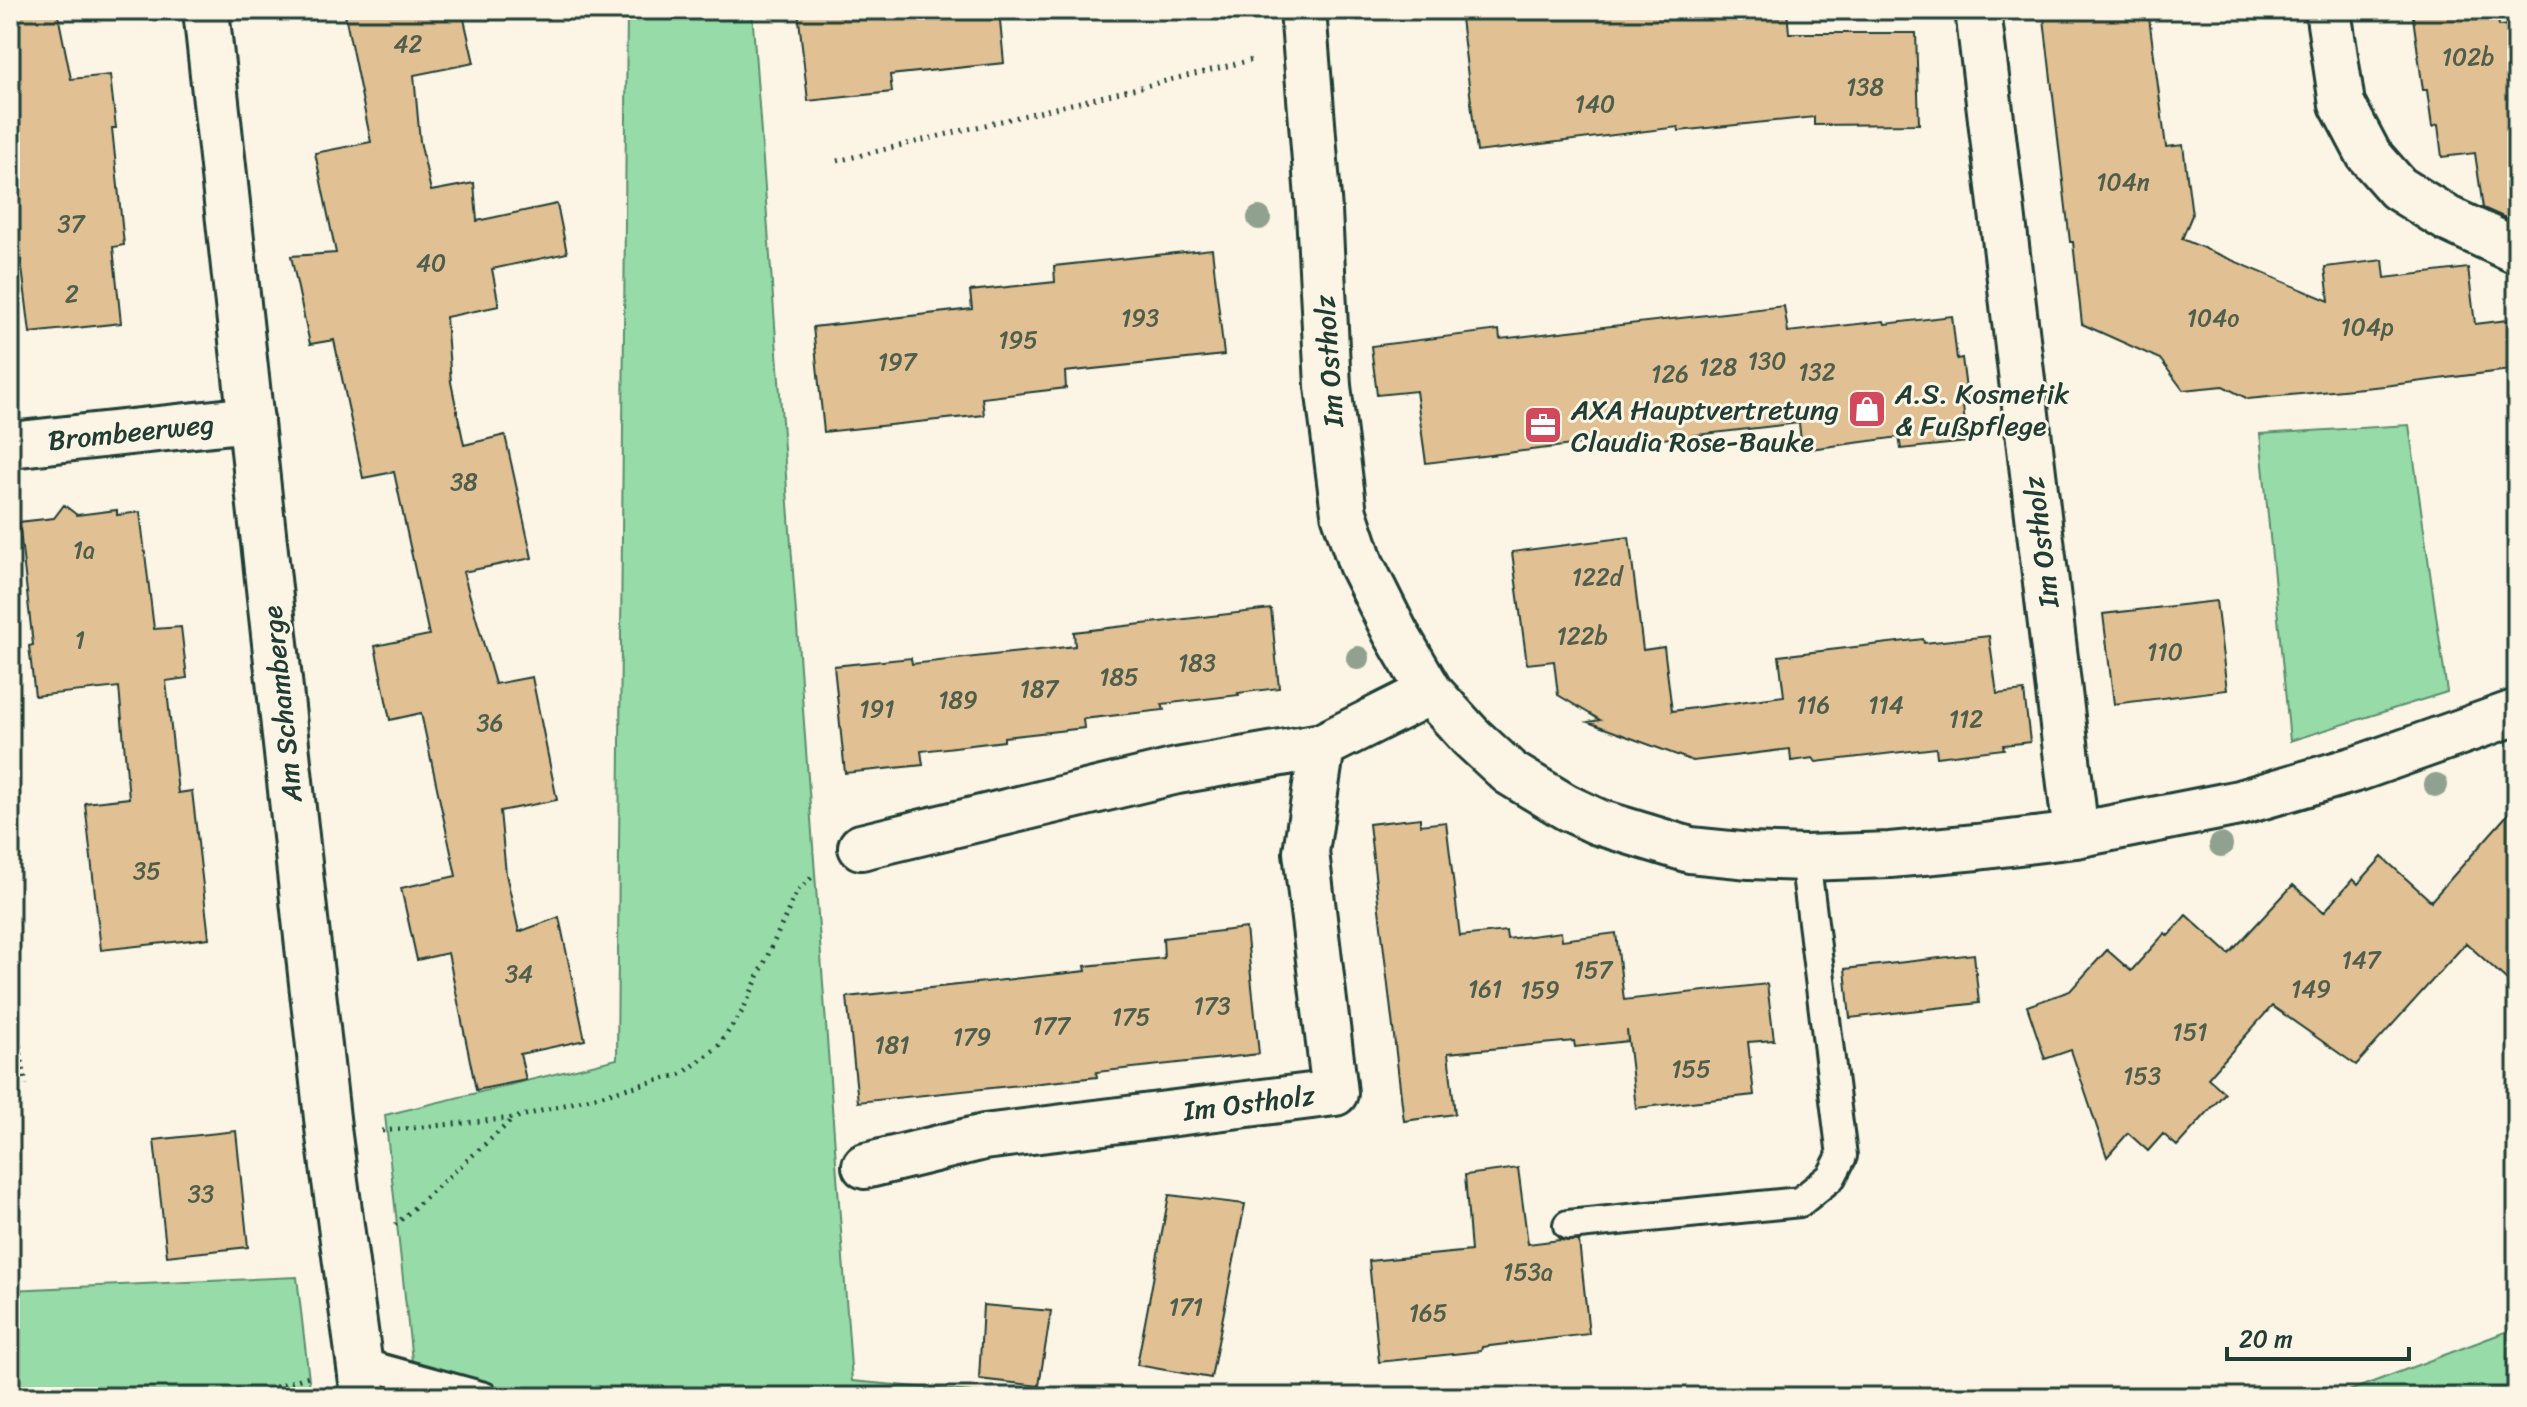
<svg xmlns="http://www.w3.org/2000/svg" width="2527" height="1407" font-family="Sriracha,sans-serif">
<rect width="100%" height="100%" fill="#fcf5e5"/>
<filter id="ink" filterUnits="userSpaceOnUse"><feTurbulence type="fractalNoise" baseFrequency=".0125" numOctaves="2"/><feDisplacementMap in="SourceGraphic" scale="16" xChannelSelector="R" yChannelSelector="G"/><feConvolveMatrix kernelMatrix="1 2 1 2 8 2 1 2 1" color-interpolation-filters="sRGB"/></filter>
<g filter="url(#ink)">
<!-- green -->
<path fill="#97dca8" stroke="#5b8c6e" stroke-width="2" d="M627,10H752L852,1381L1027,1397H416L385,1115L617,1059Z
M2409,425L2447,692L2290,741L2260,434Z
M297,1277L311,1397H10V1290Z
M2516,1328L2517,1397H2333Z"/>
<!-- building -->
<path fill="#e1c194" stroke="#1f3d34" stroke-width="2" d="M10,10H57L71,79L110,75L116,128H112L124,245L113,247L121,323L30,333L10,169Z
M344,10H462L474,63L414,75L420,141L431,191L474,183L477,221L557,204L567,253L492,269L499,306L446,317L451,382L464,445L505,435L532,558L463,572L495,684L532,677L557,800L500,811L506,874L519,932L559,917L585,1040L520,1054L526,1080L476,1090L448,953L417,960L401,888L456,876L421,713L390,720L375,646L429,635L394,472L363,478L334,340L310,344L291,256L336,253L315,153L371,142Z
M798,10H999L1004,63L890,75L892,92L808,101Z
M1460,10H1787L1789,33H1916L1919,124L1814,125V117L1679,131L1678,127L1477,152Z
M2043,10H2148L2166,147L2183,145L2192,215L2182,239L2329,301L2325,267L2383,260L2385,278L2468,268L2475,324L2517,319V369L2384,386L2248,399L2223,386L2183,390L2160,359L2082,324L2073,242H2070Z
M2412,10H2497L2499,26L2517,24V223L2483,208L2475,153L2442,157L2438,125L2432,127L2427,90H2423Z
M1212,249L1224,355L1065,372L1066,388L982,398L984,415L824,432L813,327L972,309L970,291L1055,282L1054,266Z
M1784,306L1788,332L1884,321L1885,324L1952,316L1957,359L1962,358L1968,405L1963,406L1967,442L1901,449L1899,437L1802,450L1799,423L1654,440L1653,435L1426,463L1416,391L1377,395L1371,346L1499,330L1500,339Z
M64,505L77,515L117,510V515L140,512L154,629L181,627L187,678L166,681L178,793L192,791L209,938L101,950L85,803L129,798L119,687L35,696L29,646L33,645L19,522L54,518Z
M1629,537L1643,650L1664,647L1672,711L1784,696L1779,656L1923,639L1924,643L1989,636L1997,694L2024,691L2030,742L2003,745L2004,749L1937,757L1936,748L1816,762L1813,758L1791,761L1790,749L1693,761L1588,722L1600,720L1558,695L1554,661L1527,664L1512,552Z
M2216,601L2227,690L2114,704L2103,614Z
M1271,609L1279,688L1238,693L1239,695L1162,704L1164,710L1083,719L1084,728L1004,737V741L921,751L923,765L845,773L834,666L911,658L912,664L1075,646L1074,632Z
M2517,804V989L2466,943L2356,1065L2272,1006L2208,1078L2225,1093L2177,1146L2163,1134L2148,1151L2128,1133L2107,1157L2071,1050L2045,1059L2027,1006L2070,991L2107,950L2131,971L2165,933L2168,936L2186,915L2229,954L2293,885L2324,912L2353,879L2358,884L2382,857L2431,901Z
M1420,818V825L1446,822L1460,936L1506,931L1507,939L1561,932L1562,940L1616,933L1624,1000L1767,984L1774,1040L1748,1042L1754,1095L1636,1108L1627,1030L1628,1041L1575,1047L1574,1041L1448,1053L1455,1114L1404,1121L1369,824Z
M1246,928L1259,1054L1096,1072L1097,1077L858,1102L847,997L1086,971L1085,966L1164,958L1163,938Z
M1974,954L1979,1003L1850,1018L1845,969Z
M236,1131L248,1247L167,1256L154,1140Z
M1518,1168L1528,1244L1560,1240L1579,1241L1589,1334L1482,1347L1481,1351L1379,1362L1369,1261L1471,1251L1465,1175Z
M1169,1195L1245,1204L1211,1378L1137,1365Z
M983,1305L1051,1311L1039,1386L979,1379Z"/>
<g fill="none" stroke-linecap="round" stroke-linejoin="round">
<defs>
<path id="lane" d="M1568,1225L1800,1202L1831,1177L1842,1156L1805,858
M360,1363L484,1397"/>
<path id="street" d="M206,10L313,992L329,1136L364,1397
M1303,10L1319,211L1328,386L1344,513L1361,564L1395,632L1430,692L1471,737L1510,773L1566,807L1598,822L1690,850L1750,856L1805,858L1890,855L1977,847L2076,835L2239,803L2359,768L2517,712
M1978,10L2076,835
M2328,10L2342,104L2369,155L2398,188L2448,219L2517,251
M10,445L251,419
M861,847L1177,771L1322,746L1430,692
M865,1166L984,1137L1335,1093L1306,852L1322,746"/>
</defs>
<!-- lane casing -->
<use href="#lane" stroke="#1f3d34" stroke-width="34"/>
<!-- street casing -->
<use href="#street" stroke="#1f3d34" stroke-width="50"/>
<!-- path -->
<path stroke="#1f3d34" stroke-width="5" stroke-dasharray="2 6" stroke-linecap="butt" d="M837,161L1252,60
M10,990L26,1085
M382,1131L514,1118L682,1074L717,1048L743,1010L797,891L814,875
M395,1225L513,1119
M245,1397L309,1376"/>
<!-- lane -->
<use href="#lane" stroke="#fcf5e5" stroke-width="28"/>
<!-- street -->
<use href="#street" stroke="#fcf5e5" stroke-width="44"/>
</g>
<!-- trees -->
<g fill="#90a190">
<circle cx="1259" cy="218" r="12"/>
<circle cx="1358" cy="658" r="12"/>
<circle cx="2436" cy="785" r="12"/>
<circle cx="2221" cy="845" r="12"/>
</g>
</g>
<!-- icons -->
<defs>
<symbol id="shop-square" viewBox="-11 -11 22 22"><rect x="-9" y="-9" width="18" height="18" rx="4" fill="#d1495b" stroke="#fcf5e5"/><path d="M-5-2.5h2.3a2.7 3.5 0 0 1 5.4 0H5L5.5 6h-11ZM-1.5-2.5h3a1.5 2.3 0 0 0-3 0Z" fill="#fff"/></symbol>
<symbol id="office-square" viewBox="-11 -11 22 22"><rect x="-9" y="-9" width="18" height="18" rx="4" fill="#d1495b" stroke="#fcf5e5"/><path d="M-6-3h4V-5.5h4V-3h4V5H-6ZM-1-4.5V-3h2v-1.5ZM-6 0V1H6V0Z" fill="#fff"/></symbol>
</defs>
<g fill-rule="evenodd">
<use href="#shop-square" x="1845" y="387" width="44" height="44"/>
<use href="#office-square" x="1521" y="403" width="44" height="44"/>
</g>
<g text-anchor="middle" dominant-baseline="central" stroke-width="6" stroke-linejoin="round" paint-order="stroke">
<!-- number labels -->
<g font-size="24" fill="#505e4c">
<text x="408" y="44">42</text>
<text x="2468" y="57">102b</text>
<text x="1865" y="87">138</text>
<text x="1595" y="104">140</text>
<text x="2123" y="182">104n</text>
<text x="71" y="224">37</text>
<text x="431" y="263">40</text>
<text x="72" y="294">2</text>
<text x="1140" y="318">193</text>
<text x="2213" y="318">104o</text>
<text x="2367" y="327">104p</text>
<text x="1018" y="340">195</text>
<text x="1767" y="361">130</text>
<text x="897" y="362">197</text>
<text x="1718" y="367">128</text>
<text x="1817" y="372">132</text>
<text x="1670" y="374">126</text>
<text x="464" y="482">38</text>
<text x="84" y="550">1a</text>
<text x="1597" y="577">122d</text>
<text x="1582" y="636">122b</text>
<text x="80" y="640">1</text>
<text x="2165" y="652">110</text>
<text x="1197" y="663">183</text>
<text x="1119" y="677">185</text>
<text x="1039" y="689">187</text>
<text x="958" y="700">189</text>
<text x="1813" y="705">116</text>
<text x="1886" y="705">114</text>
<text x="877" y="709">191</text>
<text x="1966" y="719">112</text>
<text x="490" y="723">36</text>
<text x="147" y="871">35</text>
<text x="2361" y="960">147</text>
<text x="1593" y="970">157</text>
<text x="519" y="974">34</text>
<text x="1485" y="989">161</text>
<text x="2311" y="989">149</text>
<text x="1540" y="990">159</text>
<text x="1212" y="1006">173</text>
<text x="1131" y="1017">175</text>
<text x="1051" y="1026">177</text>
<text x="2190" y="1032">151</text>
<text x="972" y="1037">179</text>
<text x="892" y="1045">181</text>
<text x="1691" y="1069">155</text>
<text x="2142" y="1076">153</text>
<text x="201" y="1194">33</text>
<text x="1528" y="1272">153a</text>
<text x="1186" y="1307">171</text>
<text x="1428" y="1313">165</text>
</g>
<!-- street labels -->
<g font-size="28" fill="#1f3d34" stroke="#fcf5e5">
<text transform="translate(1329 361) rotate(-94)">Im Ostholz</text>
<text transform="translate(131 432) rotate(-6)">Brombeerweg</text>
<text transform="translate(2041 542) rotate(-97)">Im Ostholz</text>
<text transform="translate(282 704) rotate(-96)">Am Schamberge</text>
<text transform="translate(1249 1103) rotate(-7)">Im Ostholz</text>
</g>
<!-- poi labels -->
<g font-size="28" fill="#1f3d34" stroke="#fcf5e5" text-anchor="start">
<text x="1895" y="393">A.S. Kosmetik<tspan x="1895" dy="32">&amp; Fußpflege</tspan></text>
<text x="1571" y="409">AXA Hauptvertretung<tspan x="1571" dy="32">Claudia Rose-Bauke</tspan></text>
</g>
</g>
<!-- margin -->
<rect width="2527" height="1407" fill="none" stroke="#fcf5e5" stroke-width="40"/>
<rect x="20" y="20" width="2487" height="1367" fill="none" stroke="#1f3d34" stroke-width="3" filter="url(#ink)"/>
<!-- scale -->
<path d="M2227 1347v12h182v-12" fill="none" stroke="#1f3d34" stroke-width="4"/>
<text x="2239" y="1347" font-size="24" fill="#1f3d34" stroke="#fcf5e5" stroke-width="6" paint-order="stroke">20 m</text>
</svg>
